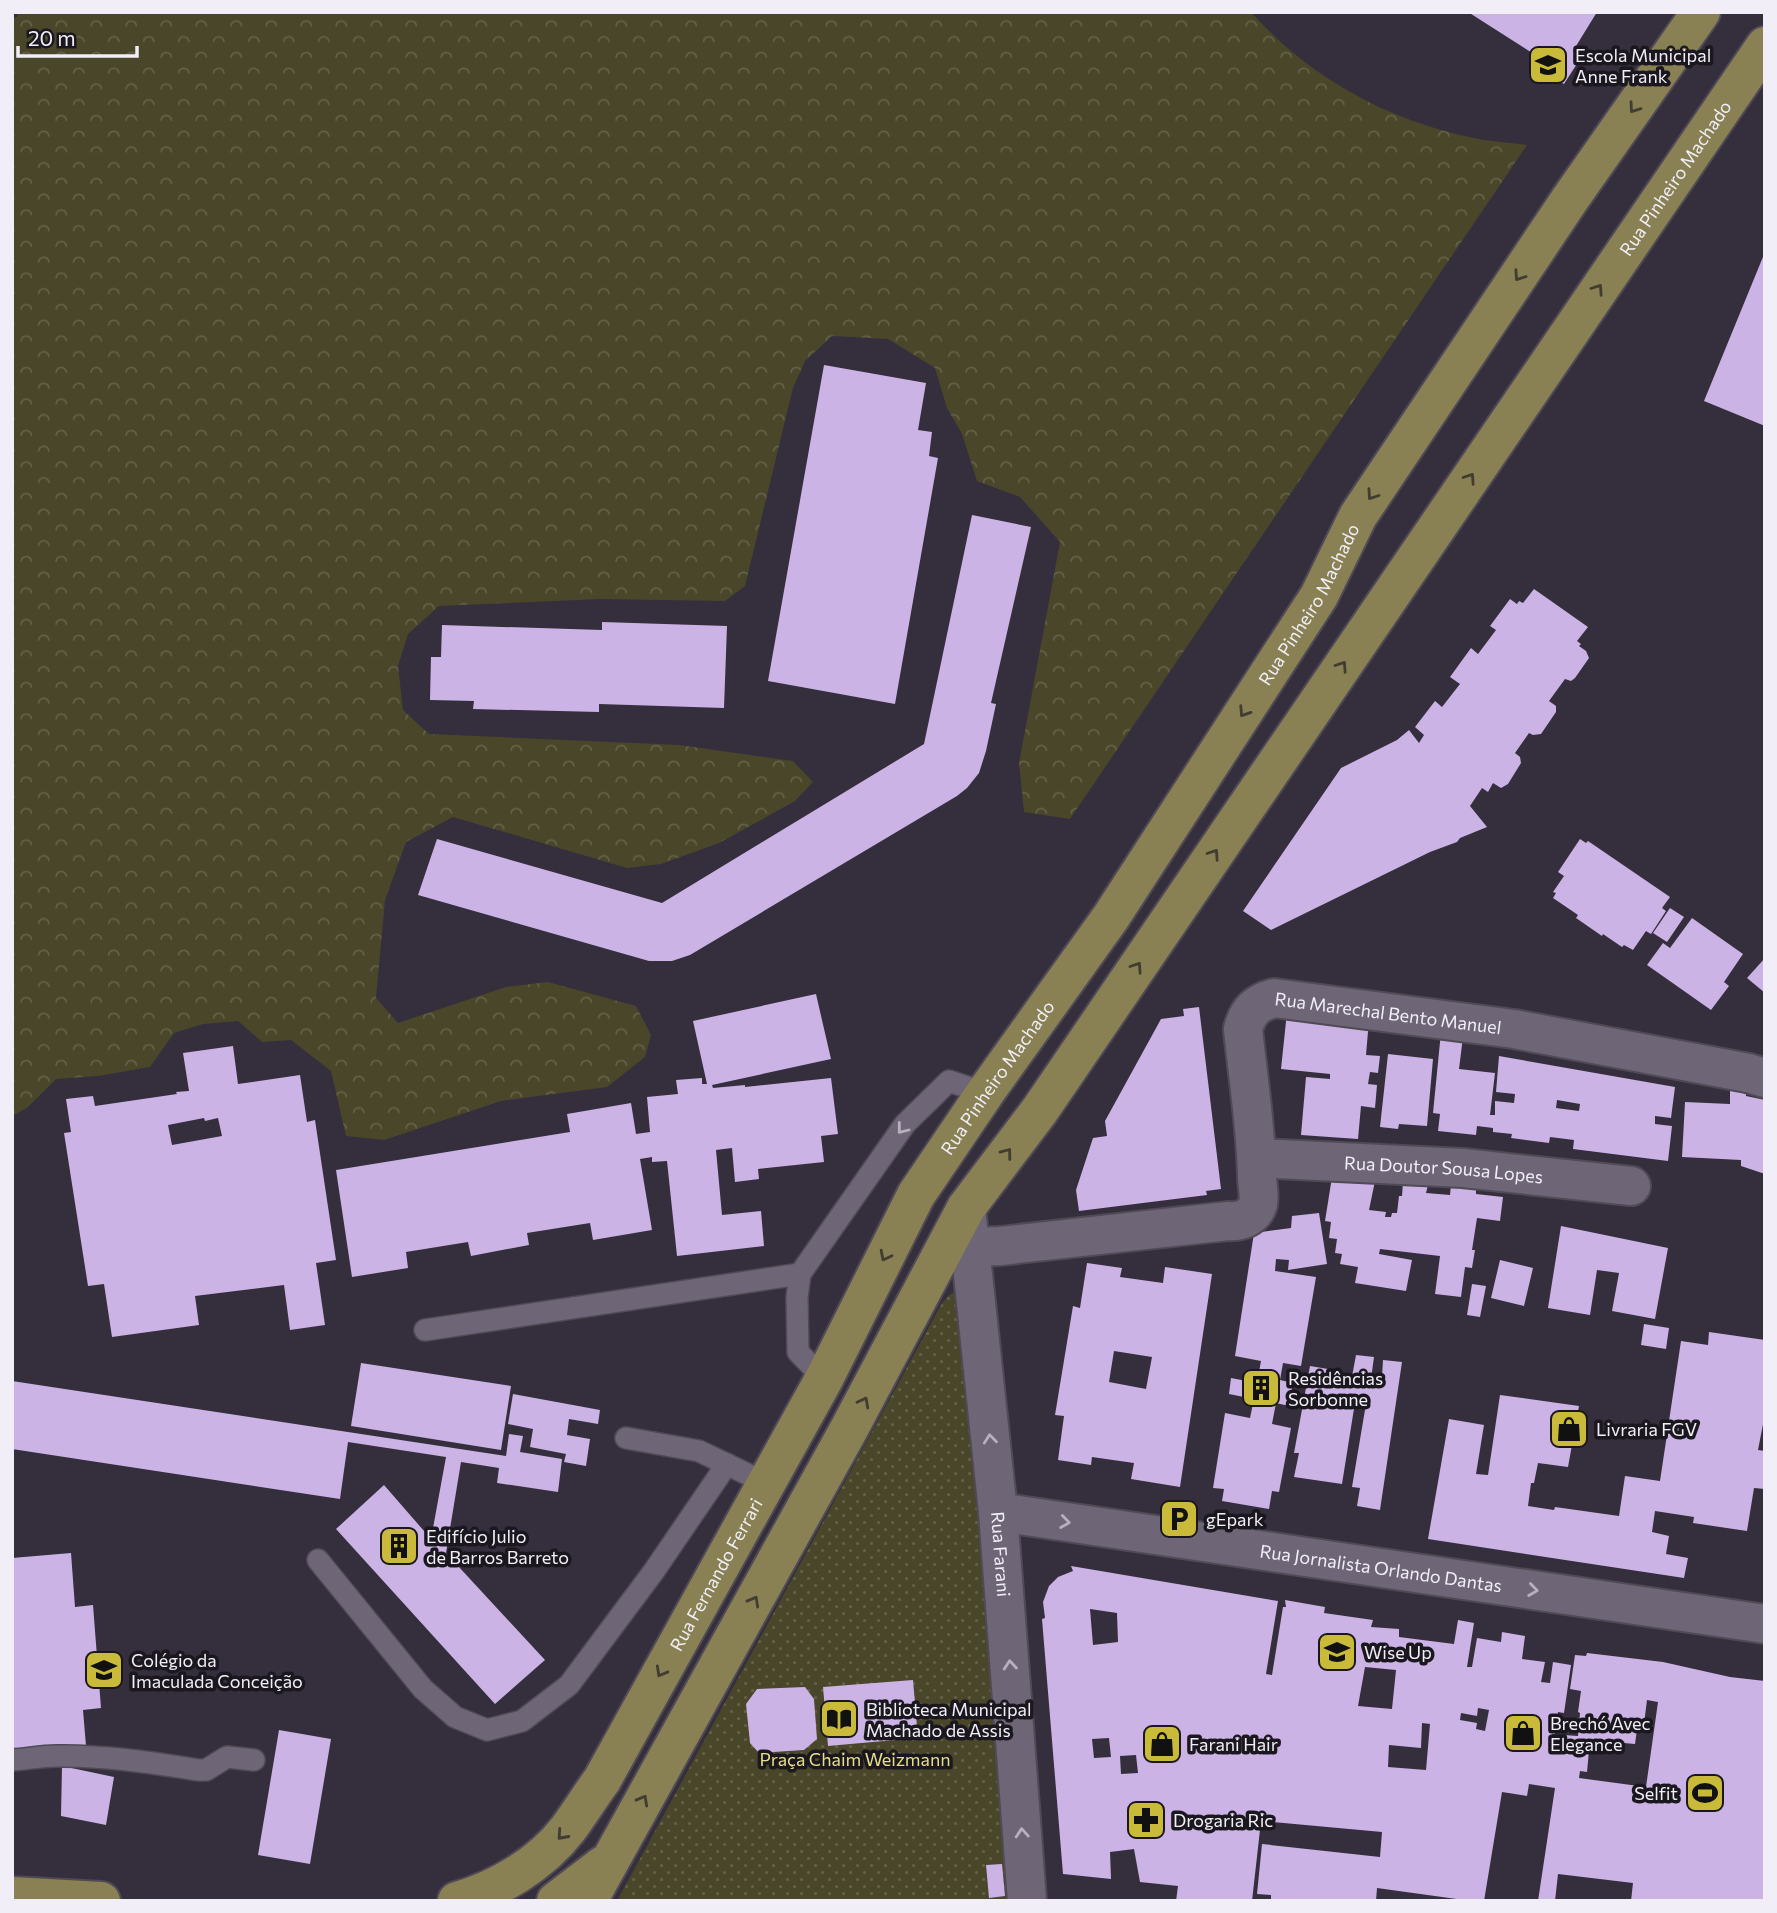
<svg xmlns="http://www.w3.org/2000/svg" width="1777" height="1913" font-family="Commissioner,sans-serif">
<defs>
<pattern id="forest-crowns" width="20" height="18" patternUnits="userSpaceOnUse" patternTransform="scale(1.75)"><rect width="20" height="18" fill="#494629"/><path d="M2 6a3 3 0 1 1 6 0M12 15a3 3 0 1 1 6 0" fill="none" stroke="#646149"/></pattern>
<pattern id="park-dots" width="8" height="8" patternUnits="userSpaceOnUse" patternTransform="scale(1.75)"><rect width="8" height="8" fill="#494629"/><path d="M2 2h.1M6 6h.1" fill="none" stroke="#646149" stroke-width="1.8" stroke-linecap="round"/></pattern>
</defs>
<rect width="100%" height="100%" fill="#352e3c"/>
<!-- forest -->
<path fill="url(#forest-crowns)" d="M16,12H1251C1311,80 1395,124 1484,140C1498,142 1512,143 1527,145L1070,819L1024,812L1019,763L1060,542L1020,497L977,481L962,434L947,408L935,368L888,339L832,336L805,361L793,388L745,586L725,601L601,599L439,606L408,634L398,666L403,710L429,734L679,745L793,761L813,782L795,801L719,843L661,864L627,868L453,817L406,842L385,900L376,998L398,1023L506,987L548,982L636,1006L651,1035L645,1057L607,1087L501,1101L384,1140L346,1136L331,1071L291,1040L262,1042L238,1021L203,1024L174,1033L150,1067L98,1076L56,1079L27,1108L12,1116V20L18,16Z"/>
<!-- park -->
<path fill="url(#park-dots)" d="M956,1291L963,1303L1009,1901H617L942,1303L949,1295Z"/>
<!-- building -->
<path fill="#cbb3e6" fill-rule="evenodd" d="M1468,12H1597L1573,51L1582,56L1564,84L1539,68L1543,60Z
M1765,252V426L1704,401Z
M824,365L926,383L918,430L932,432L929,456L938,458L895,704L768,681Z
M972,515L1031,527L991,703L996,704L986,751L979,773L967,788L957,796L690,955L672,961H649L418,895L437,839L662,903L924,744Z
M1534,589L1588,627L1577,641L1581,644L1579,646L1586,651L1589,658L1575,678L1571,681L1565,679L1549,701L1556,706V712L1541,734L1533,735L1529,733L1515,753L1520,757L1521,763L1508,784L1501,788L1493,783L1488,792L1482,788L1470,806L1487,827L1460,838L1457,842L1430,852L1271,930L1243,911L1341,768L1397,740L1409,730L1419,743L1424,735L1415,727L1435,701L1442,707L1460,684L1450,677L1471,648L1478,654L1496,630L1490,626L1510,599L1517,604L1519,601L1523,603Z
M602,622L727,626L724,708L599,704V712L473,709L474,701L430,700L431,657H441L442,625L602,630Z
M1580,839L1586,843L1588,841L1670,897L1662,908L1666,911L1651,934L1646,931L1633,950L1624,945L1622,947L1603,934L1602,936L1576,918L1578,915L1553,898L1556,893L1553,892L1564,876L1558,872Z
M1670,908L1684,917L1667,942L1653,933Z
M1692,918L1743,954L1724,982L1729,986L1711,1010L1647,965L1663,943L1670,948Z
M1765,958V993L1747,978Z
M816,994L831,1059L712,1085L713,1088L745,1085V1087L831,1078L838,1134L821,1136L824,1162L758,1169L759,1179L735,1182L732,1148L716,1150L722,1215L761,1211L764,1246L677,1256L667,1161L652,1162V1157L640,1159L652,1230L593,1240L590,1223L527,1233L529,1245L471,1256L468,1242L406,1252L408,1268L352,1277L336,1170L570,1132L567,1114L631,1103L636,1134L650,1132L647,1097L678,1094L676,1080L702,1078V1084H707L693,1021Z
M1199,1007L1221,1189L1206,1191L1207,1195L1079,1211L1076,1190L1093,1138L1107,1136L1105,1121L1161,1019L1184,1016L1183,1009Z
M1287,1012L1369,1020L1366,1055L1380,1056L1378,1073L1370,1072L1368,1084L1377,1085L1375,1108L1361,1106L1358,1139L1301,1135L1306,1077L1330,1079V1074L1281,1069Z
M1441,1032L1463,1037L1459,1069L1495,1073L1490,1115H1495V1101L1514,1103L1515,1094L1496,1092L1499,1056L1675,1087L1671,1118L1655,1116V1124L1672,1126L1668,1161L1573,1149L1574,1140L1550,1137L1549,1143L1511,1138L1512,1134L1493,1132V1128L1477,1126L1476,1135L1438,1131L1440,1114L1433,1113ZM1557,1100L1580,1104L1579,1111L1556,1108Z
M233,1046L238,1084L300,1075L307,1122L315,1120L336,1260L316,1263L325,1325L290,1330L284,1285L195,1296L199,1325L112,1337L104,1284L88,1286L64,1133L71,1132L66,1099L93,1096L95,1106L177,1094L176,1092L189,1091L183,1053ZM204,1118L205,1121L218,1118L222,1136L172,1145L168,1125Z
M1388,1054L1433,1059L1427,1126L1399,1124L1398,1129L1380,1127Z
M1730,1086L1746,1090V1096L1765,1100V1174L1741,1166V1160L1682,1157L1685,1102L1730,1104Z
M1332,1177L1375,1181L1369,1210L1386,1212L1385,1217H1391L1392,1213H1397L1399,1196H1402L1403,1182L1428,1185L1426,1193L1450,1195L1451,1185L1476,1189V1194L1503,1197L1500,1221L1477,1218L1472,1250H1475L1472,1268L1465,1267L1461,1297L1435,1294L1440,1256L1380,1249L1379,1254L1412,1260L1406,1291L1355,1283L1358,1267L1340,1264L1342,1254L1335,1253L1337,1239L1329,1238L1331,1222L1325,1221Z
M1319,1213L1327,1264L1288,1270L1289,1260L1276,1259L1275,1271L1316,1277L1301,1366L1283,1363L1280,1380L1293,1383L1289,1406L1276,1403L1272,1424L1291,1428L1279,1492L1272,1491L1269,1509L1222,1501L1224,1489L1213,1488L1225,1413L1250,1418L1254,1399L1229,1394L1231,1378L1257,1383L1261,1361L1235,1356L1254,1233L1291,1228L1292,1216Z
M1561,1226L1668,1248L1655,1319L1612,1311L1619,1273L1597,1270L1590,1315L1548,1308Z
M1500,1260L1533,1268L1524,1306L1491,1298Z
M1087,1263L1122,1268L1120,1277L1163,1283L1165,1267L1212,1274L1180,1487L1131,1479L1134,1463L1092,1457L1091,1465L1058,1460L1064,1416L1055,1415L1073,1306L1080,1308ZM1114,1351L1152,1357L1146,1389L1109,1382Z
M1472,1284L1486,1286L1480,1317L1467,1315Z
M1644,1324L1669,1328L1666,1349L1641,1345Z
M1709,1332L1765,1340V1414L1758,1450L1765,1451V1489L1754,1488L1747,1531L1693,1523L1694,1517L1655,1511L1652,1532L1669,1536L1666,1554L1688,1558L1684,1578L1428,1539L1449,1419L1484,1425L1476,1474L1488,1475L1500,1395L1579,1406L1568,1467L1538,1463L1534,1483H1531L1528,1506L1554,1510L1555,1507L1619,1516L1625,1476L1660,1481L1681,1341L1708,1345Z
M1356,1355L1374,1357L1371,1379H1375V1376L1382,1377L1383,1360L1402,1362L1380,1510L1357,1506L1360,1488L1352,1487L1367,1398L1356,1396L1342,1484L1294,1477L1299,1453H1294L1310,1366L1340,1371L1338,1380L1351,1382Z
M361,1363L511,1386L501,1450L351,1426Z
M12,1381L506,1456L509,1434L523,1436L520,1452L562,1459L558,1492L497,1483L499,1468L461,1462L446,1553L545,1660L495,1704L336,1529L384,1485L431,1539L446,1457L348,1442L340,1499L12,1449Z
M513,1394L600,1410L598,1424L569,1419L567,1435L590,1439L586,1466L564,1462L566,1454L530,1447L533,1429L508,1424Z
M71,1553L75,1607L93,1605L101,1708L83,1710L86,1746L12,1752V1558Z
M1071,1566L1278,1601L1266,1674L1272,1675L1283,1607H1286L1285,1600L1325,1607L1324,1613L1373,1620L1371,1627L1399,1629V1637L1454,1644L1458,1620L1474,1623L1467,1667H1472L1477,1638L1501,1642L1502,1632L1525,1636L1522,1659L1545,1662L1541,1682L1550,1683L1553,1662L1571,1665L1564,1713L1558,1712L1555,1734H1552L1551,1740L1562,1742L1563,1735L1578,1736L1580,1713L1578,1712L1581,1691L1570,1689L1575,1655L1586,1656L1587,1653L1663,1662L1730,1677L1765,1681V1901H1631L1633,1883L1558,1874L1555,1901H1538L1555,1788L1529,1784L1527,1796L1502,1792L1484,1901H1471L1377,1888L1376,1901L1271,1900V1895L1257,1894L1262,1844L1380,1857L1382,1832L1261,1821L1252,1901H1176L1178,1886L1140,1882L1134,1849L1110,1852L1111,1879L1063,1874L1042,1619L1045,1618L1043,1602L1049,1586L1058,1577L1073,1571ZM1090,1609L1117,1613L1118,1642L1093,1645ZM1365,1667L1396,1670L1392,1709L1358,1706ZM1647,1700L1658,1702L1646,1787L1579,1778L1580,1771L1587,1772L1590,1740L1635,1744L1638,1722L1644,1724ZM1478,1708L1489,1710L1485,1731L1476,1729L1477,1723L1460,1720L1461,1713L1477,1716ZM1422,1723L1430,1724L1426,1770L1388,1767L1389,1745L1421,1748ZM1109,1738L1111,1757L1094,1758L1092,1739ZM1136,1755L1138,1773L1121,1774L1120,1756Z
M913,1680L918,1738L828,1746L823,1687Z
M805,1687L814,1699L817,1739L804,1750L759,1753L750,1743L746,1704L757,1689Z
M279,1730L331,1739L310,1864L258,1855Z
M62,1766L114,1777L106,1825L61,1816Z
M1002,1864L1005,1896L989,1898L986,1865Z"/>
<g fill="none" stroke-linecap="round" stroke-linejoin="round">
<defs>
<path id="service" d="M425,1330L800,1274
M824,1379L798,1352L797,1297L800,1274L905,1124L949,1081L985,1093
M626,1438L699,1451L766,1483
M318,1560L423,1689L455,1717L487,1730L522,1721L569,1685L654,1571L727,1464
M12,1760C27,1759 42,1756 56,1756C104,1755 153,1763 199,1770H206L227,1757L254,1760"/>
<g id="minor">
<path id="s1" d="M1257,1158L1463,1168L1631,1186"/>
<path id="s2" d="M970,1247L1000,1246L1228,1221C1241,1222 1254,1217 1258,1204C1260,1195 1257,1185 1257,1176C1256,1127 1248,1078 1243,1029C1248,1011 1256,1003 1274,998L1514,1029L1748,1073L1765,1078"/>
<path id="s3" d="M998,1512L1765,1624"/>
</g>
<g id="tertiary">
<path id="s4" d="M966,1208L998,1512L1027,1901"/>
</g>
<g id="primary">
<path d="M12,1896L101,1901"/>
<path id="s5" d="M457,1901C499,1889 541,1864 568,1829C580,1813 590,1796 602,1780L824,1379L916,1195L985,1093L1111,917L1319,596L1358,516L1570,199L1701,12"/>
<path d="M556,1901L603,1865"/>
<path id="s6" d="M588,1901L849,1429L966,1208L1040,1110L1765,46"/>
</g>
</defs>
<!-- service casing -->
<use href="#service" stroke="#4f4a56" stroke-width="24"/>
<!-- minor casing -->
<use href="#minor" stroke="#4f4a56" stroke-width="42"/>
<!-- tertiary casing -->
<use href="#tertiary" stroke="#4f4a56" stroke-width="42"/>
<!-- primary casing -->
<use href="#primary" stroke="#4f4a56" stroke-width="42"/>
<!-- service -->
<use href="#service" stroke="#6e6677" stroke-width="21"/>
<!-- minor -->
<use href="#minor" stroke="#6e6677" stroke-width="38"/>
<!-- tertiary -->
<use href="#tertiary" stroke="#6e6677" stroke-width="38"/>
<!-- primary -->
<use href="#primary" stroke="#898054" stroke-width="38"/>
</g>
<!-- one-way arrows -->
<defs><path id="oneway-chevron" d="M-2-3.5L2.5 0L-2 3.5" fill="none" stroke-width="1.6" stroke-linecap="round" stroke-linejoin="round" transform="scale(1.75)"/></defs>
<g stroke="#423c31">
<use href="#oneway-chevron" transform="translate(1634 108) rotate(125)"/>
<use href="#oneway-chevron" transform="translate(1519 276) rotate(124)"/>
<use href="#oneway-chevron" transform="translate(1598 289) rotate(-56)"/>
<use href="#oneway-chevron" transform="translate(1470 478) rotate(-56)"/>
<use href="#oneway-chevron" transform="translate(1372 495) rotate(124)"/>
<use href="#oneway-chevron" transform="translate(1342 666) rotate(-56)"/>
<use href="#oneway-chevron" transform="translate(1244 712) rotate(123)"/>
<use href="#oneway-chevron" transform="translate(1214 854) rotate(-56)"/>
<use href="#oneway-chevron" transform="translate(1137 967) rotate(-56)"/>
<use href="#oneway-chevron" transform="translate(1007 1153) rotate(-53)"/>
<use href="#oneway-chevron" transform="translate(885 1256) rotate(117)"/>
<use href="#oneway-chevron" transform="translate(864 1402) rotate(-62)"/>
<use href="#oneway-chevron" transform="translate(754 1601) rotate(-61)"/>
<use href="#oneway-chevron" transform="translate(661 1672) rotate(119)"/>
<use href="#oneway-chevron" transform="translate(643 1800) rotate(-61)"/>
<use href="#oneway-chevron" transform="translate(562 1835) rotate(132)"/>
</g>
<g stroke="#b7b1be">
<use href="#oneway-chevron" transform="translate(902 1129) rotate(128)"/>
<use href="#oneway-chevron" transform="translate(990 1439) rotate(-96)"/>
<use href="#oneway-chevron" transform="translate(1065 1522) rotate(8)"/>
<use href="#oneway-chevron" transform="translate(1533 1590) rotate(8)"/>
<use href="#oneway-chevron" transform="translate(1010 1665) rotate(-95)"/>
<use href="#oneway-chevron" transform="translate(1022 1833) rotate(-94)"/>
</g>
<!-- icons -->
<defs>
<symbol id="school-square" viewBox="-11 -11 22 22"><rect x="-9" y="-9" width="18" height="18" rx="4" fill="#c9ba3a" stroke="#1b171e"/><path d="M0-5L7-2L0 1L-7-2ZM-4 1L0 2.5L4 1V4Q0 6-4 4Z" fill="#111"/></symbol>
<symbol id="building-square" viewBox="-11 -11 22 22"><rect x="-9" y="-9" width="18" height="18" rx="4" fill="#c9ba3a" stroke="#1b171e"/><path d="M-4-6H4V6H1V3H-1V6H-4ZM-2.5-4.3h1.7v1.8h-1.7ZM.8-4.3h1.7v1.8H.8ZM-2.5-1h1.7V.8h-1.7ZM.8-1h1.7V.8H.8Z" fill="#111"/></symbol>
<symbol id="shop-square" viewBox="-11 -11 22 22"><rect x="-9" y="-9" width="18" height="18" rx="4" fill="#c9ba3a" stroke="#1b171e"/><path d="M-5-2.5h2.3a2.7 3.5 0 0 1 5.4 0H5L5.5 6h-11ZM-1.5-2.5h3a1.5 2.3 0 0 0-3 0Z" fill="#111"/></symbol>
<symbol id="parking-square" viewBox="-11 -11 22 22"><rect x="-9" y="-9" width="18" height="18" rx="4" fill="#c9ba3a" stroke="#1b171e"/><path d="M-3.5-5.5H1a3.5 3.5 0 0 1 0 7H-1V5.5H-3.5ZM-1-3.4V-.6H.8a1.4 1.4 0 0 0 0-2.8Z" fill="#111"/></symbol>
<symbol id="library-square" viewBox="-11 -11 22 22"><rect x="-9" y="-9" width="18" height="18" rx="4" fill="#c9ba3a" stroke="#1b171e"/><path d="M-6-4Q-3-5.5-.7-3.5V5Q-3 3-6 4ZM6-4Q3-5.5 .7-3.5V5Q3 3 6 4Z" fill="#111"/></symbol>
<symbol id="stadium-square" viewBox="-11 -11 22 22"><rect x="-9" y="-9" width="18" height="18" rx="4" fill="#c9ba3a" stroke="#1b171e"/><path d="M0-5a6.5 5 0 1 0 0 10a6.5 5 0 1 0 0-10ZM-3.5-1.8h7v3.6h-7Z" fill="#111"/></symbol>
<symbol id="pharmacy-square" viewBox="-11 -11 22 22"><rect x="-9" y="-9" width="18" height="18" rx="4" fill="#c9ba3a" stroke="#1b171e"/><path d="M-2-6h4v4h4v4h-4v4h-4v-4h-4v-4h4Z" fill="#111"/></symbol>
</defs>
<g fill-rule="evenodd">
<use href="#school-square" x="1526" y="43" width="44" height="44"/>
<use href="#building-square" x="1239" y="1366" width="44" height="44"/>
<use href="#shop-square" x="1547" y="1407" width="44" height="44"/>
<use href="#parking-square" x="1157" y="1497" width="44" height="44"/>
<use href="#building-square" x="377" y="1524" width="44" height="44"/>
<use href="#school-square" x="1315" y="1630" width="44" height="44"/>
<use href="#school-square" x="82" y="1648" width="44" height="44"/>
<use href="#library-square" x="817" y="1697" width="44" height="44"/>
<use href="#shop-square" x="1501" y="1711" width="44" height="44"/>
<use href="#shop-square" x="1140" y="1722" width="44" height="44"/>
<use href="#stadium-square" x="1683" y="1771" width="44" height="44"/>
<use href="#pharmacy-square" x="1124" y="1798" width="44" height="44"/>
</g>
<g text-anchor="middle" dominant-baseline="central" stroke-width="7" stroke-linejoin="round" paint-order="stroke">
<!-- poi labels -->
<g font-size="18" fill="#f2eef8" stroke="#1b171e" text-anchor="start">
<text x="1575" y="55">Escola Municipal<tspan x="1575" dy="21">Anne Frank</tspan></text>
<text x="1288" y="1378">Residências<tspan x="1288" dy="21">Sorbonne</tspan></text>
<text x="1596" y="1429">Livraria FGV</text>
<text x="1206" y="1519">gEpark</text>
<text x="426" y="1536">Edifício Julio<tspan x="426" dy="21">de Barros Barreto</tspan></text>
<text x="1364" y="1652">Wise Up</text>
<text x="131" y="1660">Colégio da<tspan x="131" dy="21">Imaculada Conceição</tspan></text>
<text x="866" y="1709">Biblioteca Municipal<tspan x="866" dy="21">Machado de Assis</tspan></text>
<text x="1550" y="1723">Brechó Avec<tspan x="1550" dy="21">Elegance</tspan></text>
<text x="1189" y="1744">Farani Hair</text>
<text x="1678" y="1793" text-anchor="end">Selfit</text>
<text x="1173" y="1820">Drogaria Ric</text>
</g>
<!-- street labels -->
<g font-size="18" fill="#f2eef8" stroke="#1b171e">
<text stroke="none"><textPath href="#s6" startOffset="2040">Rua Pinheiro Machado</textPath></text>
<text stroke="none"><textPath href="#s5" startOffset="1568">Rua Pinheiro Machado</textPath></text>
<text stroke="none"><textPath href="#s2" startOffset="634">Rua Marechal Bento Manuel</textPath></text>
<text stroke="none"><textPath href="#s5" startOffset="1001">Rua Pinheiro Machado</textPath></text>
<text stroke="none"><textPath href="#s1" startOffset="187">Rua Doutor Sousa Lopes</textPath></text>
<text stroke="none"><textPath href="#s4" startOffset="348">Rua Farani</textPath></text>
<text stroke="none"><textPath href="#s3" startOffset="387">Rua Jornalista Orlando Dantas</textPath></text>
<text stroke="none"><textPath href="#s5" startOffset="429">Rua Fernando Ferrari</textPath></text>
</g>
<!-- park labels -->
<g font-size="18" fill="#e7de8b" stroke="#1b171e">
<text x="855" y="1759">Praça Chaim Weizmann</text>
</g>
</g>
<!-- border -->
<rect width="1777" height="1913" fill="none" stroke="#f2eef8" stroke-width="28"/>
<!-- scale -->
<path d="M18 46v10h119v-10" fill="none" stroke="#f2eef8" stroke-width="3.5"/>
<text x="28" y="46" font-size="21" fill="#f2eef8" stroke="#1b171e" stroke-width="5" paint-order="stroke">20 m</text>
</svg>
